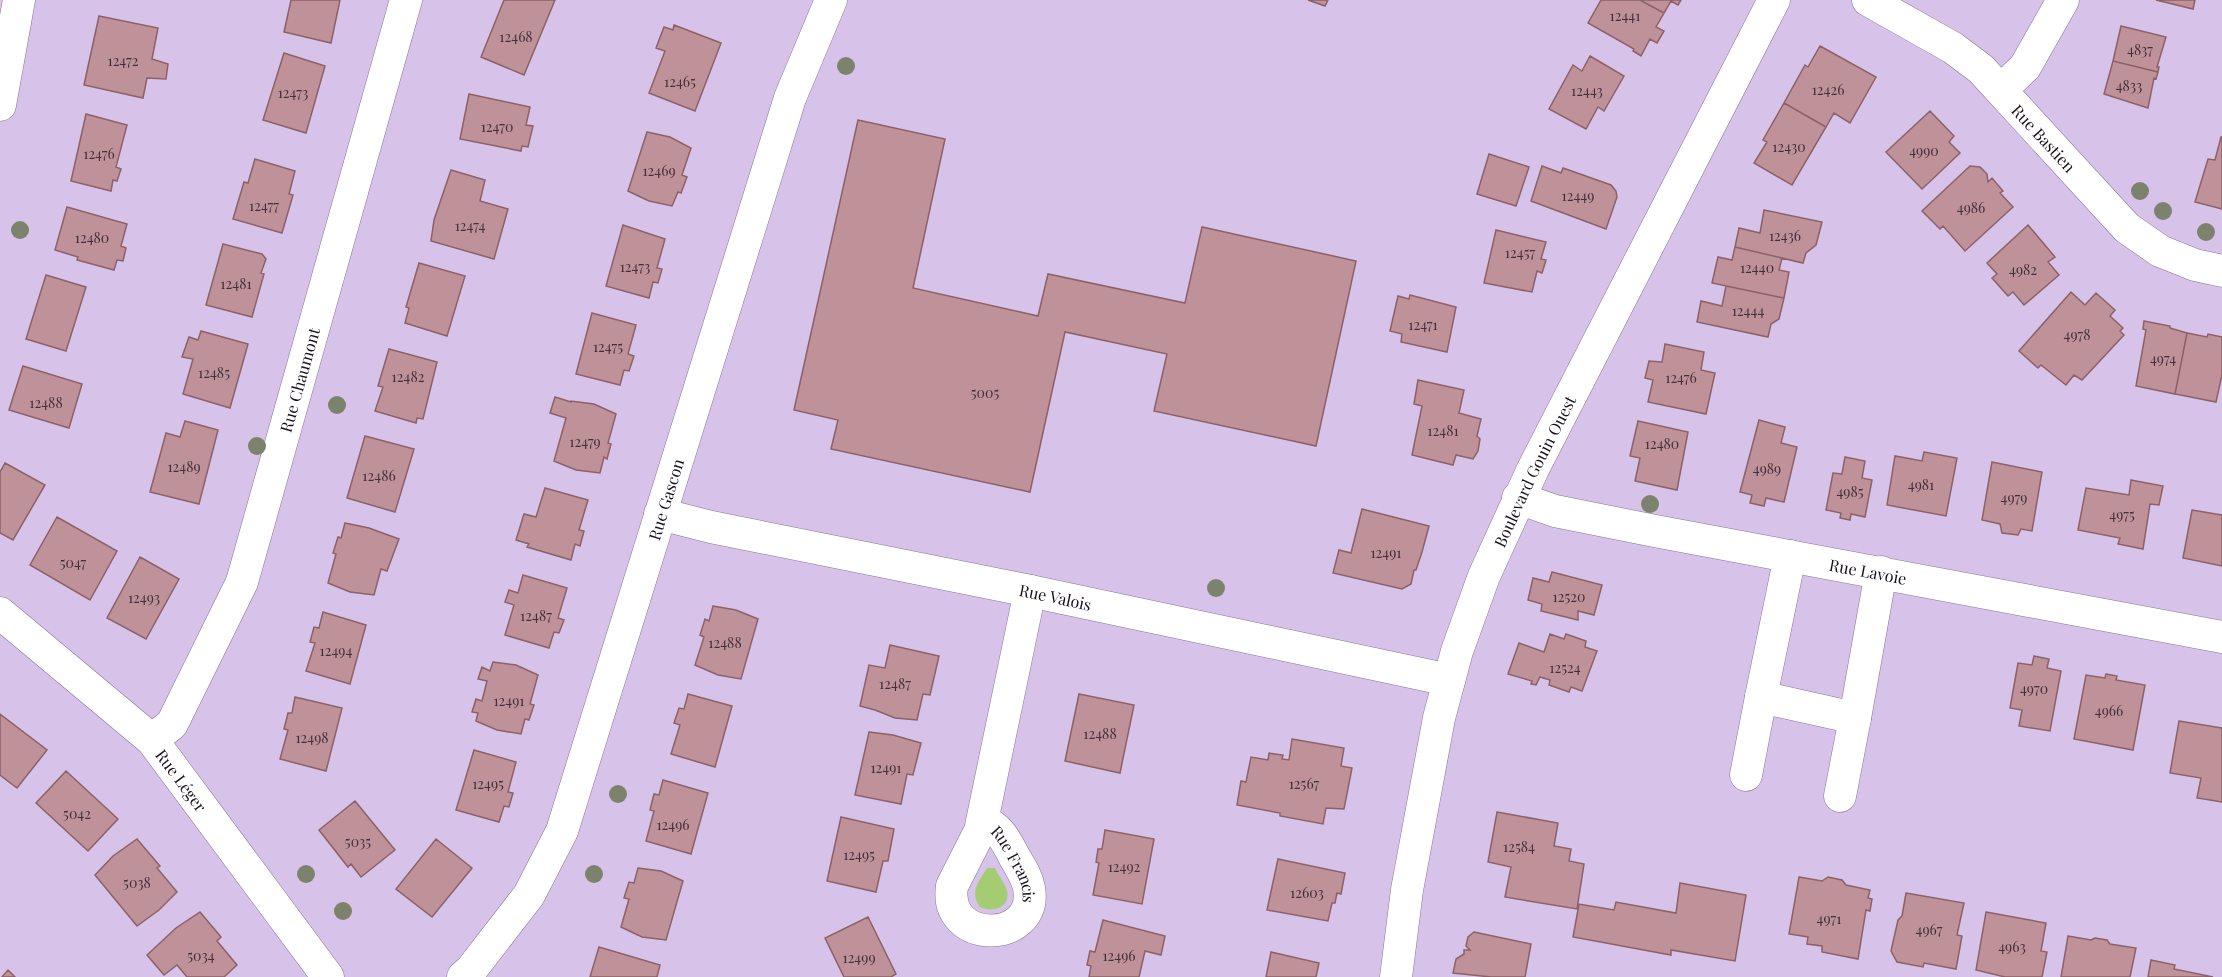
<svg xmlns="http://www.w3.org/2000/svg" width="2222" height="977" font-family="'Playfair Display',serif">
<rect width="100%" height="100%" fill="#d7c3e9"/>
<!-- green -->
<path fill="#a4cd73" d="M987,868H995C998,875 1005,883 1007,891C1011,908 991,913 980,907C969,892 979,881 987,868Z"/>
<!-- building -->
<path fill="#bf9198" stroke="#8c6168" stroke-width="1.5" d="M291,0H340L331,43L284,32Z
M504,0H555L524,75L481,57Z
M1308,0H1328L1325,6Z
M1601,0H1640L1664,13L1656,27L1664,31L1657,43L1650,39L1641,56L1633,51L1634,49L1588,23Z
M1640,0H1681L1678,5L1671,1L1664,13Z
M2156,0H2195L2193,9Z
M99,16L158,28L152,59L168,64L166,79L147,78L143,98L84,85Z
M674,25L721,43L695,111L649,93L665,51L656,48L664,27L673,30Z
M2121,26L2166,37L2157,67H2159L2158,72L2113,61Z
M1820,46L1876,77L1850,123L1834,113L1826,127L1784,103L1805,65L1808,67Z
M284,53L325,66L306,133L263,120Z
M1590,56L1624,76L1604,111L1598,107L1586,129L1549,109L1573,65L1582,71Z
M2113,61L2158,72L2156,79L2154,78L2148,108L2104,94Z
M469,94L530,107L526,125L533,126L528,147L522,146L521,151L460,139Z
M1784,103L1826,127L1792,185L1754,163L1767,142L1763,140Z
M1930,111L1954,136L1949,142L1960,153L1922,189L1886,152Z
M86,114L127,125L116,167L121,169L117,181L113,180L111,191L71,181Z
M858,120L945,139L913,288L1038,316L1048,274L1185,303L1202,227L1356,261L1316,446L1154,411L1167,354L1065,332L1030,492L831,449L838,420L794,410Z
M647,132L670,137L691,148L682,175L687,177L681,193L678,192L672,206L649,201L628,191Z
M2221,137H2222V209L2195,202L2208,159L2215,160Z
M1489,154L1529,167L1516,206L1477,194Z
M255,159L295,171L289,194L293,195L282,233L233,219L244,182L248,183Z
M1542,166L1561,173L1563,168L1611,185L1616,191L1617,197L1606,229L1531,201Z
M1970,166L1980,167L1987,174L1988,182L1992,178L2003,191L2000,193L2013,207L1965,251L1943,226L1940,229L1922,211Z
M451,170L485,180L480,201L508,209L494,259L431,241L434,220Z
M67,207L127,224L121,246L126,248L123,261L117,260L114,270L77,260L78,257L55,250Z
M1764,210L1822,222L1816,245L1806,253L1803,263L1735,247L1739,228L1760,233Z
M623,225L665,239L657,268L662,269L658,283L653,282L649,298L606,286Z
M2028,225L2055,257L2048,262L2059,275L2024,305L2013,292L2008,296L1992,278L1997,274L1987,263Z
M1496,230L1546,242L1541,259L1546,260L1542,273L1537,271L1532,292L1484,283Z
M223,244L262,254L266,259L261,273L264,274L252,317L206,305Z
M1735,247L1782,258L1779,270L1789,272L1784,298L1712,283L1718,257L1732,260Z
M419,263L465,276L447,336L405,323L409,308L406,307Z
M46,275L86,287L66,351L26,339Z
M1726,286L1784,298L1779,319L1771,324L1768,337L1697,322L1701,301L1722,306Z
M2071,292L2085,305L2096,293L2115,310L2110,316L2123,328L2120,331L2124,335L2082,380L2074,375L2066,385L2041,365L2038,368L2019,351Z
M1410,295L1456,307L1447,352L1401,342L1402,334L1390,331L1398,296L1409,299Z
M592,313L636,325L628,354L634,356L629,371L624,370L620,385L576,374Z
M2144,321L2170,326V328L2187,333L2175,394L2136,386L2146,330L2143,329Z
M201,331L248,344L230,408L183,394L193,359L182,357L189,337L198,340Z
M2187,333L2207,337L2208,334L2222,337V375L2216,402L2175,394Z
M1665,344L1704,352L1701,370L1715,373L1706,414L1648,402L1653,380L1645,378L1649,361L1662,362Z
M389,349L437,362L423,419L417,418L416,423L375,411L383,387L378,386Z
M23,366L82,384L69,428L9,410Z
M1418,380L1464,390L1459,413L1481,419L1477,436L1480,439L1478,451L1473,459L1456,455L1453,465L1412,455L1422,406L1414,404Z
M555,397L571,402V401L594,404L616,414L608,443L611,444L607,459L604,457L600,473L576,470L554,461L566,418L550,413Z
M1759,420L1785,427L1781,443L1797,447L1784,502L1766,498L1764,506L1750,503L1752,495L1740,492Z
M185,421L218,430L199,504L150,492L166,433L180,437Z
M1638,421L1688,432L1677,490L1635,481L1640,458L1630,456Z
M365,436L414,449L395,512L347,498Z
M1924,452L1957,458L1946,516L1887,505L1895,456L1922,461Z
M1845,457L1865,461L1862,478L1872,480L1865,517L1851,514L1850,520L1840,518L1841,513L1826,510L1833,473L1842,474Z
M1992,462L2042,472L2032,531L2021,529L2018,535L2002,533L2000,524L1982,520Z
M5,463L45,485L13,540L0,533V472Z
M2131,480L2163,486L2159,505L2150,504L2143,549L2118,544L2120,538L2078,530L2086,488L2129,495Z
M545,488L588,500L579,530L584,531L580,546L575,544L571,560L527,547L529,544L516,540L524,514L536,517Z
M1362,509L1429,526L1422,552L1416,570H1414L1411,584L1402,589L1333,573L1339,550L1351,553Z
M2192,510L2222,515V566L2183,558Z
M57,517L117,551L90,600L30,565Z
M345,523L369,528L399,539L387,571L381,569L374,595L350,592L328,583L336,554L333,553L338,537L341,538Z
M140,557L179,579L146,639L107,618Z
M1552,572L1602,585L1594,615L1578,611V620L1541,611L1542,604L1528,600L1533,578L1549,582Z
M523,575L567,588L558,618L564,620L559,633L554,632L549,648L505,635L514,605L505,602L509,590L518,593Z
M713,606L736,610L758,619L741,679L718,675L695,665L704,637L700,635L705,619L709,621Z
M323,612L366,625L350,684L306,671L315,643L310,642L314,627L319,628Z
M1550,634L1564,639L1566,634L1586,641L1585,647L1597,651L1582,691L1571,687L1569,692L1549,685L1550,680L1540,677L1536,685L1531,684L1532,681L1508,674L1519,643L1544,652Z
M890,645L939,656L930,695L923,694L917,720L895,718L875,710L860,706L869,665L885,668Z
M2034,656L2049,659L2047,668L2061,671L2050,731L2019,726L2022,710L2010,708L2018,663L2032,665Z
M493,662L516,665L538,675L530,704L534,705L529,720L525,719L521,734L497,730L476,721L478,713L472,712L476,699L482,701L487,681L478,679L482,667L490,671Z
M2106,674L2117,676L2116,680L2145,685L2133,750L2074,739L2086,675L2105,678Z
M688,694L732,706L715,767L671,754L680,725L674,723L679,708L684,709Z
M1079,694L1134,705L1120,773L1065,761Z
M295,697L342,708L326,771L280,759L288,730L284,729L288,713H292Z
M0,714L47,750L17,788L0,775Z
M2179,721L2222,728V802L2197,798L2201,778L2170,773Z
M869,732L893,735L921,743L913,775L907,774L901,804L855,795Z
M1292,739L1344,748L1341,766L1352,768L1344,809L1326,808L1323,824L1280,816V813L1237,805L1241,781L1246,782L1251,757L1268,760L1269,753L1283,755L1282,759L1289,760Z
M474,750L516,762L508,792L513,793L509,807L504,806L499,822L456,810Z
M66,771L118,819L88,851L36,803Z
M663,780L708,793L691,854L646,841L654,811L650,810L654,794L659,795Z
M355,801L395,850L361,877L351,864L348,867L319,830Z
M1497,812L1558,823L1554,846L1571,849L1569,861L1584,864L1577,909L1505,897L1511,867L1488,862Z
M841,817L894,829L888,861H883L876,892L827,881Z
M1105,830L1154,839L1142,904L1093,895L1099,863L1096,862L1098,849H1102Z
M137,839L160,866L157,868L177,892L159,910L137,926L95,875L113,856Z
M436,839L472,868L432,917L396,889Z
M1278,859L1345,873L1341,894L1337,893L1335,903H1332L1328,921L1267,910Z
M638,868L661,871L683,881L666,940L642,937L621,927L629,899L624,898L629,882L634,883Z
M1799,877L1822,881L1828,877L1842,880L1846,885L1870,890L1868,898L1872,899L1870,911L1866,910L1858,959L1822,952V946L1807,944L1808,937L1789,934Z
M1680,883L1746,895L1735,961L1671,950V955L1573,937L1579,904L1614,910L1616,902L1676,913Z
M1906,893L1964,903L1957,935L1962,936L1956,969L1924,963L1923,967L1897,962L1891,951L1898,920L1902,916Z
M200,912L221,937L217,941L237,965L224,977H187L177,965L164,975L147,955L176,928Z
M1986,912L2046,923L2041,951L2047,952L2042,977H2005L1976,970Z
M868,917L896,974L891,977H844L825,938Z
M1103,920L1165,936L1161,955L1145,951L1139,977H1089L1091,966L1087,965L1090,951L1095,952Z
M1474,932L1531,944L1525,977H1491L1453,973L1456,959L1464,954V950H1470L1466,946L1468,937Z
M2068,936L2091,940L2095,938L2107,940L2110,944L2136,948L2130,977H2061Z
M599,947L660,965L657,977H590Z
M1271,952L1319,963L1316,977H1266Z
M2151,960L2175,965L2174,969L2213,977H2148Z
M8,970L15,977H2Z"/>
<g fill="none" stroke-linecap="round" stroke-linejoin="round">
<defs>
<g id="minor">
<path id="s1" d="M1868,0L1953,48L1981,69L2127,228L2160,251L2195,265L2222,271"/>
<path d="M2002,89L2025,67L2063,0"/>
<path d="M0,105L19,0"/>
<path id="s2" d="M1518,498L1555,511L1655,531L2222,637"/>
<path id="s3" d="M660,514L711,527L1030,591L1449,680"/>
<path d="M1790,556L1761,697L1855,718L1881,572"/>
<path id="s4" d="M0,613L152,740L328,977"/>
<path id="s5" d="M152,740L172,724L242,582L406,0"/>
<path d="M1746,775L1761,697"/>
<path d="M1840,796L1855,718"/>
<path id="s6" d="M983,821C1000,827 1007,843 1015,858C1021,868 1027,877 1029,888C1039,944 943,946 952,886L980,831L1030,591"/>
<path id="s7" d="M463,977L471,970L529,895L562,831L790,98L831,0"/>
<path id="s8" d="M1396,977L1407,890L1439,718L1457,651L1484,576L1533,469L1774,0"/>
</g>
</defs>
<!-- minor casing -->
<use href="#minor" stroke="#867396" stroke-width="33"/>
<!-- minor -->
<use href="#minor" stroke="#fff" stroke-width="32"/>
</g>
<!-- trees -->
<g fill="#7d826d">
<circle cx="846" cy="66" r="9"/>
<circle cx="2140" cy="191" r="9"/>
<circle cx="2163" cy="211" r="9"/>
<circle cx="20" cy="230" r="9"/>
<circle cx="2206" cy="232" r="9"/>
<circle cx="337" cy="405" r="9"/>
<circle cx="257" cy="446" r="9"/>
<circle cx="1650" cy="504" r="9"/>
<circle cx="1216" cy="588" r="9"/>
<circle cx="618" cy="794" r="9"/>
<circle cx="306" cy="874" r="9"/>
<circle cx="594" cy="874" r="9"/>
<circle cx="343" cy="911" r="9"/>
</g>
<g text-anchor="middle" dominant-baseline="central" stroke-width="4.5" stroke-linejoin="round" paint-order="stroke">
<!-- number labels -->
<g font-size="14" fill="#41303c">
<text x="1625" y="15">12441</text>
<text x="516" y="36">12468</text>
<text x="2140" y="49">4837</text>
<text x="123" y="60">12472</text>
<text x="680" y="81">12465</text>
<text x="2129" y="85">4833</text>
<text x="1828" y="89">12426</text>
<text x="1587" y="90">12443</text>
<text x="293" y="92">12473</text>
<text x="497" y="126">12470</text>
<text x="1789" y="146">12430</text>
<text x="1924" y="150">4990</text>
<text x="99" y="153">12476</text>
<text x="659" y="170">12469</text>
<text x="1578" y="195">12449</text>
<text x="264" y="205">12477</text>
<text x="1971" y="207">4986</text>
<text x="470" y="225">12474</text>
<text x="1785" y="235">12436</text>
<text x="92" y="237">12480</text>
<text x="1520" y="252">12457</text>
<text x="635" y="266">12473</text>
<text x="1757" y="267">12440</text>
<text x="2023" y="269">4982</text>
<text x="236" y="283">12481</text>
<text x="1748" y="310">12444</text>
<text x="1423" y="324">12471</text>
<text x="2077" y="334">4978</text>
<text x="608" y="346">12475</text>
<text x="2163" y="358">4974</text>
<text x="214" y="372">12485</text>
<text x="408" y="376">12482</text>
<text x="1681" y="377">12476</text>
<text x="985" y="392">5005</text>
<text x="46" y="402">12488</text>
<text x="1443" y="430">12481</text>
<text x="585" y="441">12479</text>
<text x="1662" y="443">12480</text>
<text x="184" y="466">12489</text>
<text x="1767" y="468">4989</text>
<text x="379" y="475">12486</text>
<text x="1921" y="484">4981</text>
<text x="1850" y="491">4985</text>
<text x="2014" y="497">4979</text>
<text x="2122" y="514">4975</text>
<text x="1386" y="552">12491</text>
<text x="73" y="562">5047</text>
<text x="1569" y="596">12520</text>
<text x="144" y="597">12493</text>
<text x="536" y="615">12487</text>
<text x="725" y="642">12488</text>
<text x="336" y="650">12494</text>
<text x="1565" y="667">12524</text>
<text x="895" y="683">12487</text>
<text x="2034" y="688">4970</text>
<text x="509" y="700">12491</text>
<text x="2109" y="710">4966</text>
<text x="1100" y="733">12488</text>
<text x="312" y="737">12498</text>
<text x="886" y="767">12491</text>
<text x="488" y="783">12495</text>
<text x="1304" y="783">12567</text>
<text x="77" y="813">5042</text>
<text x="673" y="824">12496</text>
<text x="358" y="841">5035</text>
<text x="1519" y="846">12584</text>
<text x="859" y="854">12495</text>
<text x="1124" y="866">12492</text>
<text x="137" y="882">5038</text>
<text x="1307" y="892">12603</text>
<text x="1829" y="918">4971</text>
<text x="1929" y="929">4967</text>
<text x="2012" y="946">4963</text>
<text x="201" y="955">5034</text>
<text x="1119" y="955">12496</text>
<text x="859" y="957">12499</text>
</g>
<!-- street labels -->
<g font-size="16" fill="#17101d" stroke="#f3e9fc">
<text stroke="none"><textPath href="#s1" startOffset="226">Rue Bastien</textPath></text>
<text stroke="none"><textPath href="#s5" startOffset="394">Rue Chaumont</textPath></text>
<text stroke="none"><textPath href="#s8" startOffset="528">Boulevard Gouin Ouest</textPath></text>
<text stroke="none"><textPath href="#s7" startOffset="525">Rue Gascon</textPath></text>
<text stroke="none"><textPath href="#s2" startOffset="358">Rue Lavoie</textPath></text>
<text stroke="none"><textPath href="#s3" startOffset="404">Rue Valois</textPath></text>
<text stroke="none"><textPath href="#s4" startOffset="248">Rue Léger</textPath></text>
<text stroke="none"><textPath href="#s6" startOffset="56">Rue Francis</textPath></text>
</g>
</g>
</svg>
